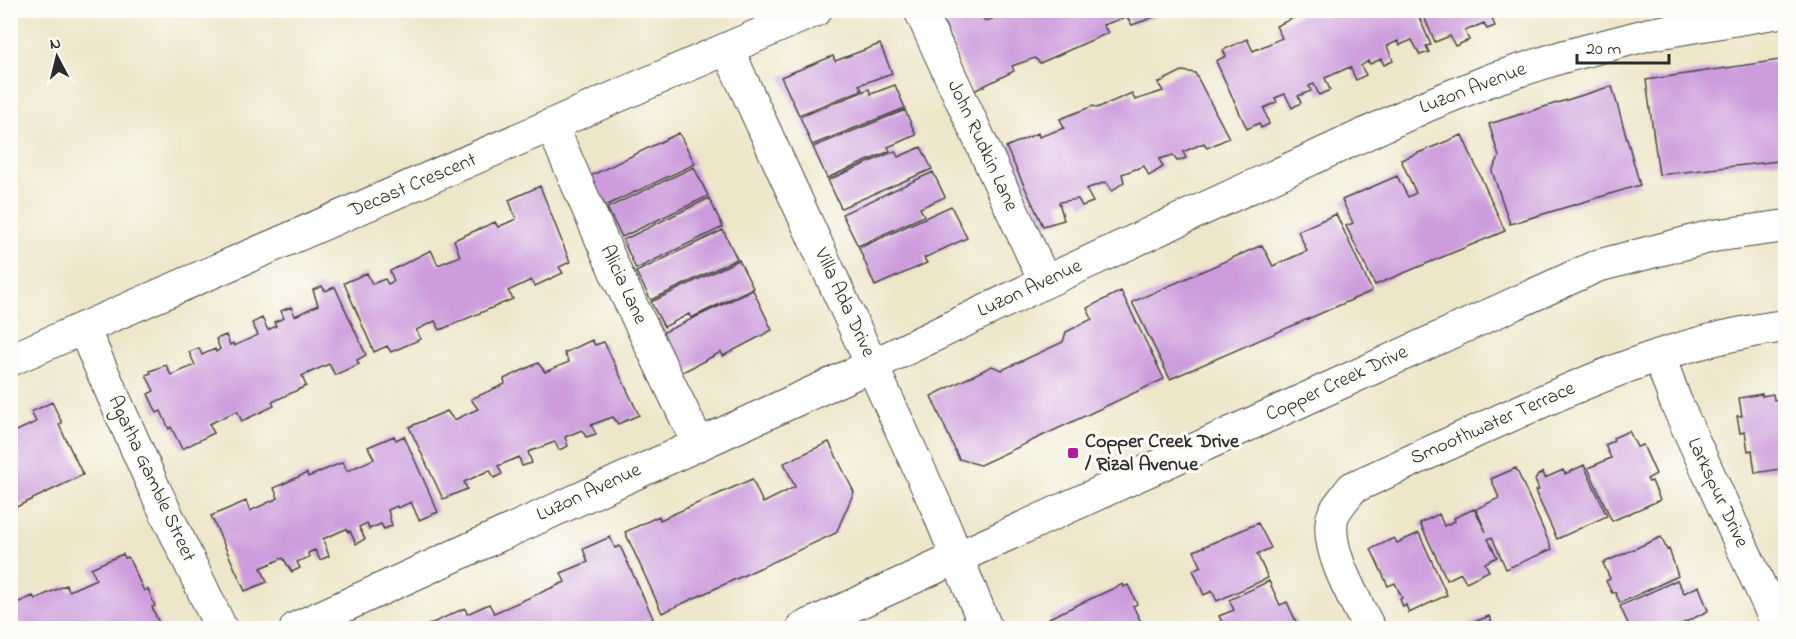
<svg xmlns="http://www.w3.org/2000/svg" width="1796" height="639" font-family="'Indie Flower',sans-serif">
<rect width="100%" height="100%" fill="#fdfcf7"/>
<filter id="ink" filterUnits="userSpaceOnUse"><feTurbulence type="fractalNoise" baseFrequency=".0167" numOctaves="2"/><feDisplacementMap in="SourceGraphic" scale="12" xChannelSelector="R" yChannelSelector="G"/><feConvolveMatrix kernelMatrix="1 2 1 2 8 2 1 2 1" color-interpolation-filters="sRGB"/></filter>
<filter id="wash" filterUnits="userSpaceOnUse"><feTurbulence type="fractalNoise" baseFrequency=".008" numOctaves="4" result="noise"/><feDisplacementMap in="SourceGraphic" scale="24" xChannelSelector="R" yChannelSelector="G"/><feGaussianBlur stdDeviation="1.35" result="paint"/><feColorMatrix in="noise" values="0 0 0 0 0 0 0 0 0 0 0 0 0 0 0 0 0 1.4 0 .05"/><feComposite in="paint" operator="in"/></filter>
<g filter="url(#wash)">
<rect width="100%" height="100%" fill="#eee6c9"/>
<g id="blocks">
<!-- building -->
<path fill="#cc9cdd" d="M989,10H1153L1157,16L1132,25L1127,17L1103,25L1108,33L1040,63L1035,58L1012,66L1014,71L974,91L943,20L963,11L980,14L985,21L992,19Z
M1310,10H1416L1431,45L1426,46L1429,52L1420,55L1412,40L1400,45L1398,41L1387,46L1393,61L1384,65L1381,59L1370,64L1368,61L1361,66L1366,75L1356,80L1350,67L1325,78L1330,90L1319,95L1314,84L1309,86L1311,91L1298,96L1301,103L1292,108L1285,94L1275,98L1277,102L1264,108L1269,124L1261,128L1259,123L1247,129L1216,61L1226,56L1223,50L1247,39L1253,51L1282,38L1276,26Z
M1421,10H1513V11L1492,19L1495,26L1487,29L1484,23L1465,31L1469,40L1455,46L1450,36L1435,42Z
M880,44L892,73L859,85L862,90L799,115L781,77L833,56L835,61Z
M1786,59V152L1778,161L1659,175L1646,80Z
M1182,71L1195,73L1229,138L1207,148L1204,143L1183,152L1186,158L1177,161L1173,155L1159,159L1163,167L1149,176L1144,166L1122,174L1124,182L1112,191L1106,182L1086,189L1093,202L1082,206L1078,199L1059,202L1064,220L1043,226L1006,147L1038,133L1039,137L1064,128L1060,119L1093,106L1097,108L1132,93L1135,100L1163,91L1158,83Z
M895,85L905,108L812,145L800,117L869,89L871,94Z
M1612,86L1640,185L1510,224L1492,171L1499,157L1489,124Z
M905,110L916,135L888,147L890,151L827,178L813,147Z
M679,133L695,164L605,206L590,176Z
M1462,135L1505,231L1375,285L1346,226L1353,223L1342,200L1397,176L1408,197L1416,193L1401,160Z
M921,147L932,169L841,208L828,180L895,151L898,157Z
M694,167L708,196L622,237L607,208Z
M933,172L945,197L920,208L924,216L858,246L842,214Z
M540,186L570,262L559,267L563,273L535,286L531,280L508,291L513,299L440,330L435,321L416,330L421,339L391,352L387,346L374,352L344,283L367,273L372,284L385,279L388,284L394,281L390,271L431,250L438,265L460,256L454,240L495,222L498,227L516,219L509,200Z
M709,198L723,227L636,269L623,240Z
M951,206L967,238L924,258L927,263L875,286L859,248Z
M1336,214L1372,291L1170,379L1132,302L1262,245L1273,266L1307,251L1298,231Z
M723,230L737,259L651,300L636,272Z
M739,260L753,288L691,318L689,314L664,327L651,302Z
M322,286L325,291L335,287L366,355L357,360L359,364L335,375L329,364L302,376L306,386L272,402L274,406L242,421L237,411L209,424L214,433L182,449L171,427L169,429L161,411L157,413L148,394L154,391L146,375L151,373L150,371L166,365L171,375L195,365L189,352L199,348L202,355L215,349L216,352L220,349L216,339L226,335L230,345L233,343L234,346L258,335L252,323L262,318L268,330L276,326L274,322L284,318L281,311L291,307L295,316L318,305L313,290Z
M753,290L772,330L723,356L721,352L681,373L662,333Z
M1121,291L1164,379L980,465L959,459L931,396L992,366L1002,370L1063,342L1066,332L1092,319L1087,308Z
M592,340L595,345L604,342L639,415L618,424L613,417L591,425L596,434L586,437L582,430L565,437L568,446L559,450L555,442L528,452L532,463L522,466L519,457L498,466L502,474L494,478L490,470L464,482L467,489L443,499L409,427L447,411L454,420L478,409L471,399L505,384L504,379L538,363L545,372L569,362L564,353Z
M1762,394V396L1773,394L1774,400L1786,398V468L1755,473L1752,450L1748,451L1745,432L1740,433L1737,416H1742L1739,398Z
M52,402L62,423L59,425L83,475L10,510V434L36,422L31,412Z
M1629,431L1637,447L1643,445L1656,474L1647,479L1649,482L1652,481L1660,500L1612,521L1588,468L1611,458L1605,445L1614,441L1613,438Z
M394,436L396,440L404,436L438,512L419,520L411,502L398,508L397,506L388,510L392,526L384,529L381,524L369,529L367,523L359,527L365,539L356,544L350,531L348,532L346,529L323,539L329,556L320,560L315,550L308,553L309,557L297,562L300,568L292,572L283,558L261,568L267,582L245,591L211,516L246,501L250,511L278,498L274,488L307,473L308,477L343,462L347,471L374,459L368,447Z
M829,442L854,492L836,533L662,613L625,532L659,516L660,520L752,479L763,503L795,487L784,463Z
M1584,465L1607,516L1557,539L1535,491L1539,490L1535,480L1538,475L1543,472L1545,478L1563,470L1565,474Z
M1516,468L1552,549L1506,569L1492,537L1488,539L1497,557L1485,563L1489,571L1466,582L1461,573L1447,580L1420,523L1439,514L1444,526L1455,521L1454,518L1474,509L1486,532L1476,509L1499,498L1491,479Z
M1258,523L1271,548L1257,554L1268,578L1217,601L1212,591L1204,595L1193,570L1201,566L1194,551Z
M1419,533L1447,595L1409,613L1406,605L1403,607L1400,599L1402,598L1395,583L1388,586L1371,549L1394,538L1397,543Z
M610,537L615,548L620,546L653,618L629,628H430L428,625L465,608L467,614L489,604L494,613L565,582L561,573L588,562L583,549Z
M1661,537L1667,550L1669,549L1678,576L1620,603L1615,592L1612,593L1606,581L1610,579L1603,563Z
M123,554L125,558L128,557L144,591L148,589L155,606L152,607L161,628H136L134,624L124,628H10V606L33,596L35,599L66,585L69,591L96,579L91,568Z
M1677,580L1684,593L1699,586L1708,611L1674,628H1623L1629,626L1620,606Z
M1269,581L1280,605L1287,602L1298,626L1293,628H1225L1219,616L1234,610L1229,600Z
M1123,584L1124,587L1128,585L1137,604L1133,606L1144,628H1053L1049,618Z
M1489,616L1494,628H1460Z"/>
</g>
</g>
<g filter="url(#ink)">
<use href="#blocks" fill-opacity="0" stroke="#484743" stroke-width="1.5"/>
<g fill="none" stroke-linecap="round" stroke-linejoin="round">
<defs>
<path id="minor" d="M920,10L1045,282
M728,50L936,506L986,628
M552,126L616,273L698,443
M83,328L155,490L221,628
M1659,355L1675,400L1779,628
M10,360L816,10
M296,628L873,365L1045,282L1426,106L1493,79L1562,57L1650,34L1786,11
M803,628L1597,266L1713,236L1786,226
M1369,628C1355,599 1326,552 1332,519C1334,509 1346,497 1352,488C1403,465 1454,441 1505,418C1595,377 1687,338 1786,326"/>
</defs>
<!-- minor casing -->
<use href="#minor" stroke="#484743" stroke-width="34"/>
<!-- minor -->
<use href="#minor" stroke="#fff" stroke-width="32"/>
</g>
</g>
<!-- markers -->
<rect fill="#b5179e" stroke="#fdfcf7" stroke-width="2" x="1067" y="447" width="12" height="12" rx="3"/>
<g text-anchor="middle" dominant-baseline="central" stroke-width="6" stroke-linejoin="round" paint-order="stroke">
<!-- street labels -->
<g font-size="20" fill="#2b2b2b" stroke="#fdfcf7">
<text transform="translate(1473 89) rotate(-21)">Luzon Avenue</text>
<text transform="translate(982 146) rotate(65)">John Rudkin Lane</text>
<text transform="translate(413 186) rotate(-23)">Decast Crescent</text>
<text transform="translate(623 285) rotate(65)">Alicia Lane</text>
<text transform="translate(1030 289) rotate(-25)">Luzon Avenue</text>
<text transform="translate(844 303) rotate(65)">Villa Ada Drive</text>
<text transform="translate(1337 384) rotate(-25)">Copper Creek Drive</text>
<text transform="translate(1493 424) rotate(-24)">Smoothwater Terrace</text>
<text transform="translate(151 479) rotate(65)">Agatha Gamble Street</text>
<text transform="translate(589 493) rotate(-25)">Luzon Avenue</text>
<text transform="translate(1717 493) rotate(65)">Larkspur Drive</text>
</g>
<!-- poi labels -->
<g font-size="20" font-weight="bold" fill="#2b2b2b" stroke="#fdfcf7" text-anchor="start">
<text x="1085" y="442">Copper Creek Drive<tspan x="1085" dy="23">/ Rizal Avenue</tspan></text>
</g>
</g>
<!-- margin -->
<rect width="1796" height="639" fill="none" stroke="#fdfcf7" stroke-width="36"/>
<!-- north arrow -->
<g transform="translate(57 57) rotate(353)" stroke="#fdfcf7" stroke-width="4.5" paint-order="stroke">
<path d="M0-4.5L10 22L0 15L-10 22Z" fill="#2b2b2b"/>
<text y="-9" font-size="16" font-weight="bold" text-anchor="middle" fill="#2b2b2b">N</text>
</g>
<!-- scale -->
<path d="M1577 54v9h92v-9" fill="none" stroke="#2b2b2b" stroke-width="3"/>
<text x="1586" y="54" font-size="18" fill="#2b2b2b" stroke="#fdfcf7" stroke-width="4.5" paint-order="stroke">20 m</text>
</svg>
